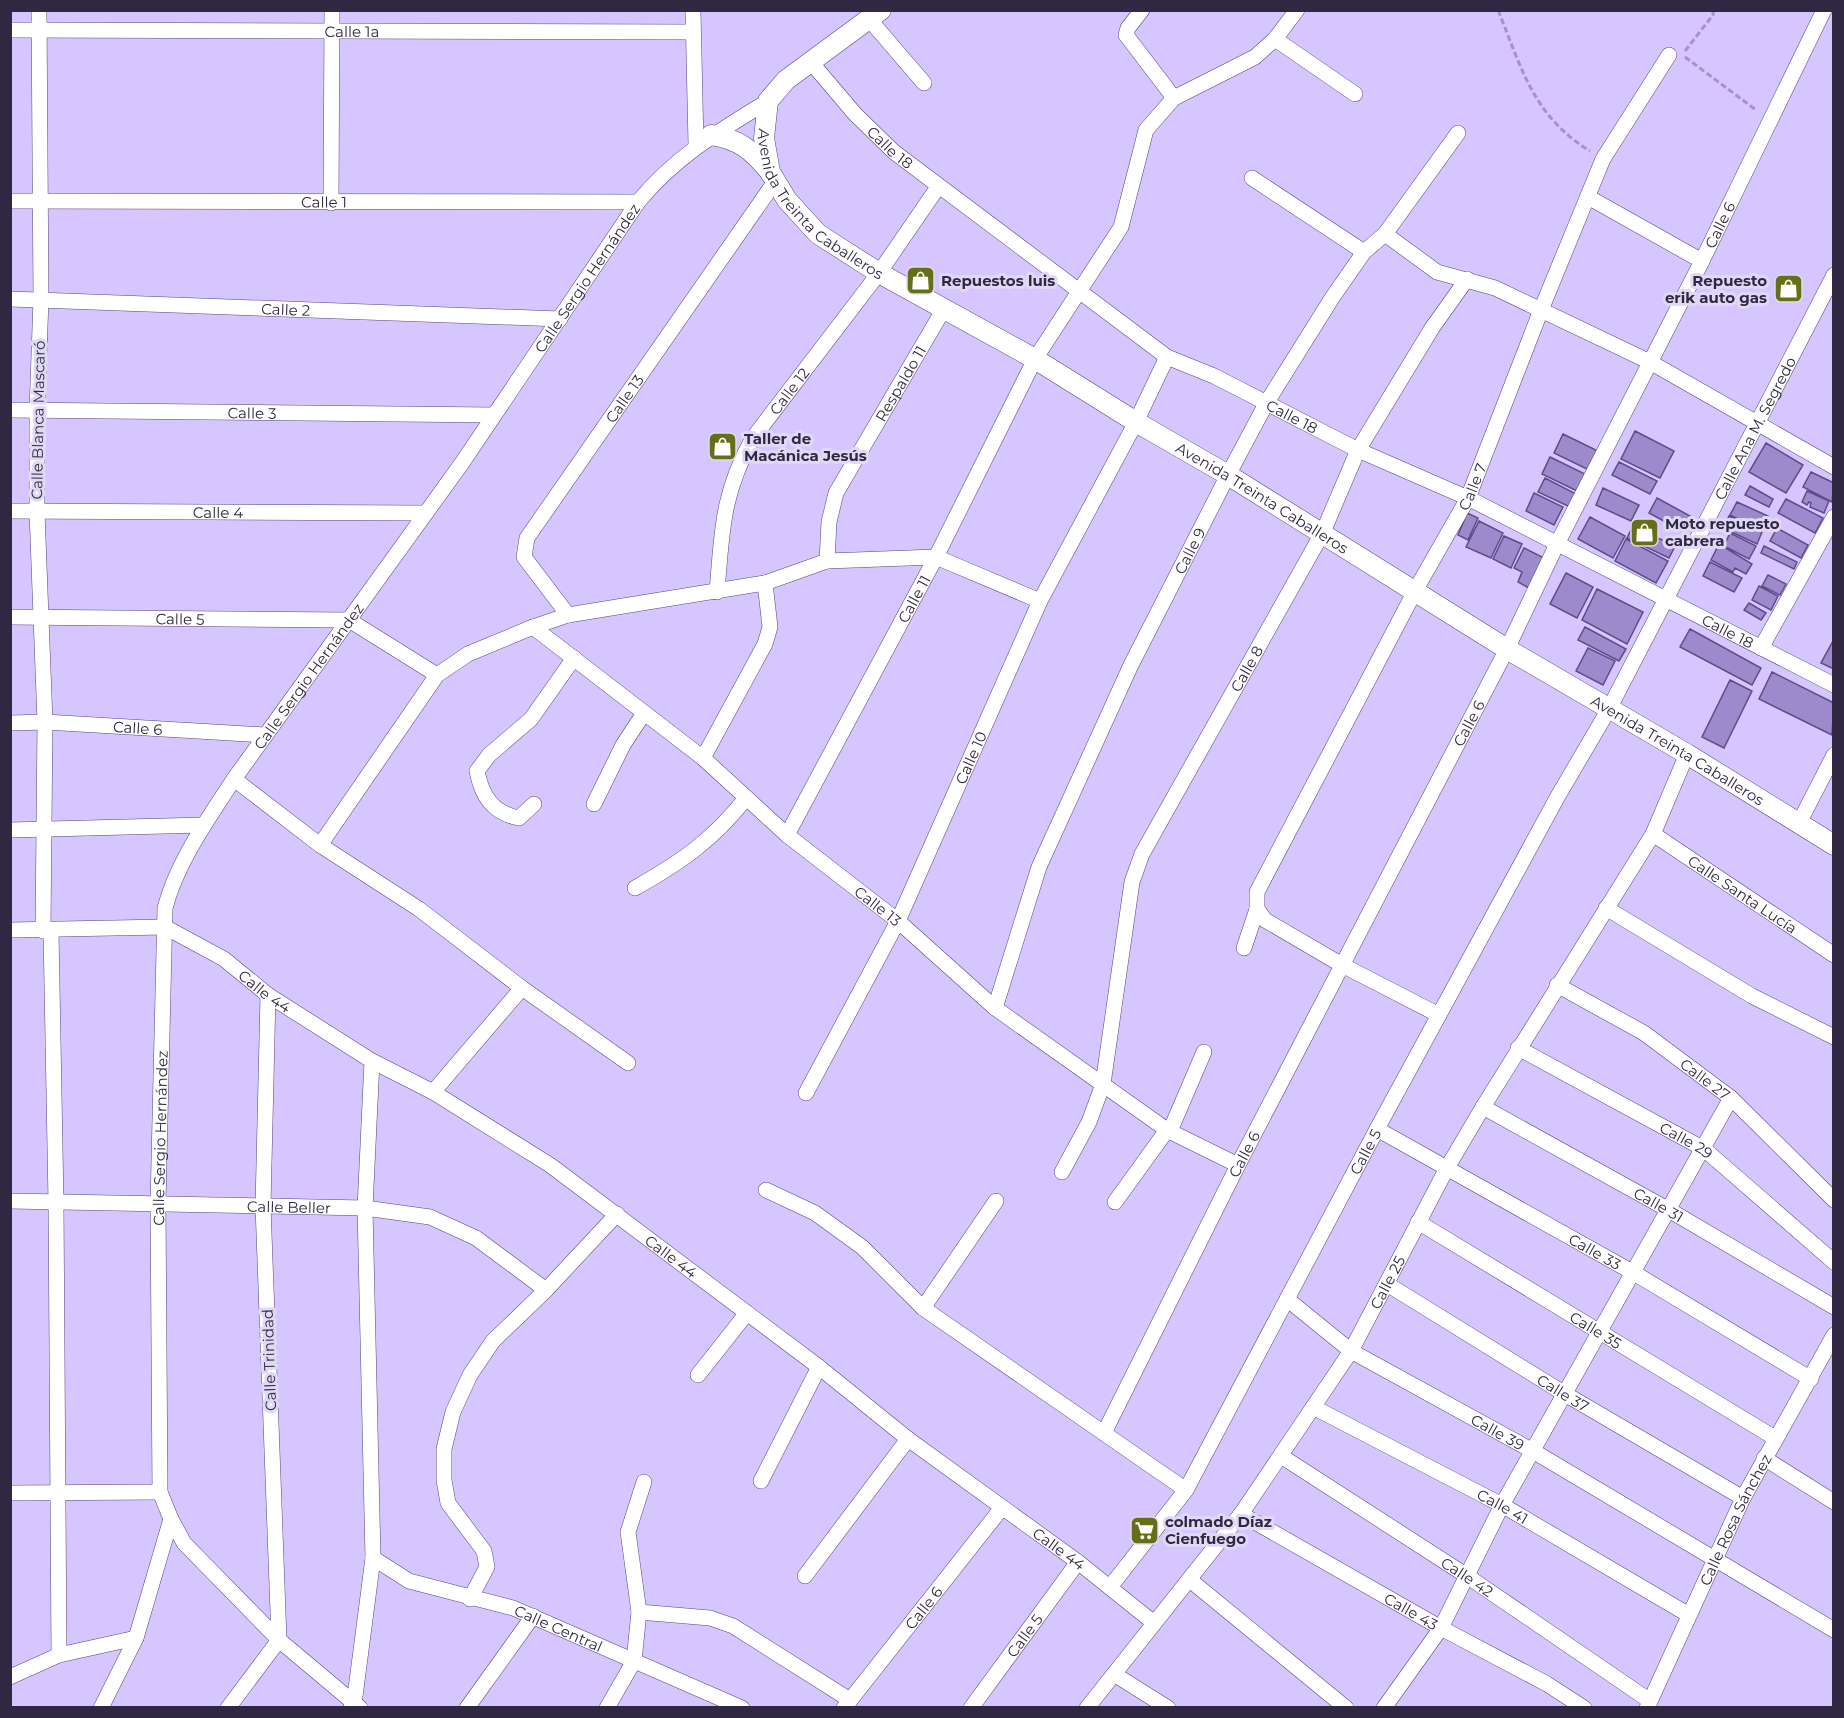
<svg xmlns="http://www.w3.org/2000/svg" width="1844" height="1718" font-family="Montserrat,sans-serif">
<rect width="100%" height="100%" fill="#d5c6ff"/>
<!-- building -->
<path fill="#9d8acd" stroke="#5e4b88" stroke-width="1.5" d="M1635,431L1674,451L1660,478L1621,459Z
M1563,434L1600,452L1591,471L1554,453Z
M1766,443L1803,465L1786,493L1749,472Z
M1550,457L1587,475L1579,492L1542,474Z
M1619,462L1657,481L1650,494L1612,475Z
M1811,472L1834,483L1832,502L1803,487Z
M1545,478L1576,494L1570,507L1538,492Z
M1750,486L1773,499L1769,507L1745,495Z
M1603,488L1639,505L1631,521L1596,505Z
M1807,491L1829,501L1824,513L1810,507L1811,503L1809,502L1807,505L1802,502Z
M1534,493L1563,507L1554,525L1526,511Z
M1657,498L1690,516L1682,531L1649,513Z
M1786,499L1823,518L1815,533L1778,513Z
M1737,502L1768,516L1761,530L1730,515Z
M1467,513L1478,518L1468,540L1458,535Z
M1729,516L1762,532L1757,544L1723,528Z
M1590,517L1625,536L1613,558L1578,539Z
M1479,521L1503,533L1491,558L1466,547Z
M1633,526L1675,546L1669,558L1627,538Z
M1777,528L1808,545L1801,558L1770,541Z
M1730,533L1756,546L1749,559L1724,546Z
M1504,536L1522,544L1511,568L1493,559Z
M1626,539L1668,561L1656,583L1615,561Z
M1719,544L1752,564L1746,574L1735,568L1733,572L1711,560Z
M1764,546L1797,562L1794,569L1761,553Z
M1524,548L1544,558L1529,588L1518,582L1522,572L1514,568Z
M1710,562L1742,578L1734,592L1703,576Z
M1566,573L1593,587L1577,618L1550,604Z
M1768,575L1786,584L1780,595L1762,586Z
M1759,586L1778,596L1771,610L1752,600Z
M1597,589L1643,612L1627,644L1582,620Z
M1749,603L1766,613L1761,620L1744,610Z
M1585,627L1626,649L1619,661L1578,640Z
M1690,629L1761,668L1752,685L1680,647Z
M1833,641H1834V669L1821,663Z
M1588,648L1615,661L1603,685L1576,671Z
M1772,672L1834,703L1832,735L1759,699Z
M1730,680L1752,691L1724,748L1702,737Z"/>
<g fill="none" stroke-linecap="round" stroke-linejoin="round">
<defs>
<g id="minor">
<path d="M39,10L41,299L37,411V512L45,722L43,931"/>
<path d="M693,10L696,145"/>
<path d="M1142,10L1128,28L1126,35L1174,98"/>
<path d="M869,19L924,83"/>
<path id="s1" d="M10,30L692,32"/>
<path d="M1275,39L1355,94"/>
<path id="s2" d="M810,61L855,114L894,152L1167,357L1214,376L1358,450L1468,498L1834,685"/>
<path d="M1252,178L1364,252"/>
<path d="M1588,197L1702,261"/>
<path id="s3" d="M10,201L638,202"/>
<path d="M331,203L332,10"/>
<path d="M1385,234L1437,272L1495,288L1650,362L1834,467"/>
<path id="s4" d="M10,299L560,319"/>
<path id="s5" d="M10,410L493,415"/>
<path id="s6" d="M10,511L426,513"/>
<path id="s7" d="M827,561L829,522L836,493L945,307"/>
<path id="s8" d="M717,592C722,531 722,493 753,438L879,273L938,187"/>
<path id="s9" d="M568,615L524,557L527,538L774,183"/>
<path id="s10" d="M10,617L349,620L437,675"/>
<path id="s11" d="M533,627L703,758L787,835L898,921L995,1008L1167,1130L1238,1165"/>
<path d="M1761,648L1834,517"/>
<path id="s12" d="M10,723L45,722L265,735"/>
<path d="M703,758L765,644L770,627L765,583"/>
<path d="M234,779L320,845L419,909L522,988L628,1063"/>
<path d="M534,804L519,818C493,813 482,797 477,771L489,755L531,719L574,658"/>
<path d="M594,804L623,745L644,713"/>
<path d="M1799,823L1834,755"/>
<path d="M10,830L204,825"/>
<path id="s13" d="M1653,834L1834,955"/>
<path id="s14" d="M787,835L936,557L1035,359L1121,227L1146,130L1174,98L1255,57L1275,39L1297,10"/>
<path d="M320,845L437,675L468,654L533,627L568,615L765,583L827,561L936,557L1040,601"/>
<path d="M635,888C681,862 713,840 746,798"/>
<path d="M1606,908L1752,996L1834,1037"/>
<path id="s15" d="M10,930L165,927L224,959L268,995L372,1061L433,1092L550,1165L819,1367L908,1439L1078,1562L1154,1623"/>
<path d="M51,931L56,1202L59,1655"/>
<path d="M1244,948L1257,909"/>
<path id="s16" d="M1557,985L1644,1033L1731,1098L1834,1200"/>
<path id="s17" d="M995,1008L1039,867L1131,665L1228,475L1267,402L1332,298L1364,252L1385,234L1458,133"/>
<path id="s18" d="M1439,1015L1342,965L1265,920L1257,909V892L1415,591L1468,498L1541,310L1603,159L1669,55"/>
<path id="s19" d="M1518,1048L1704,1149L1834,1262"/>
<path d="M433,1092L522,988"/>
<path id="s20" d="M806,1093L898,921L1040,601L1136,422L1167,357"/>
<path id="s21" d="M1483,1107L1669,1210L1834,1307"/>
<path id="s22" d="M1377,1129L1634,1273L1811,1379"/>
<path d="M1170,1131L1204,1052"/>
<path id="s23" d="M1062,1172L1089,1122L1103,1084L1132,882L1142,854L1323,532L1358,450L1432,328L1467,279"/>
<path d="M766,1190L815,1213L862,1247L923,1308L1186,1490"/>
<path id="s24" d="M10,1201L365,1208L430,1217L476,1238L546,1290"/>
<path d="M1115,1202L1167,1130"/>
<path id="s25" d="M1418,1222L1775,1438"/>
<path id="s26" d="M1387,1284L1565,1394L1743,1498"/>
<path id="s27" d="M1287,1299L1351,1351L1533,1451L1834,1630"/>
<path d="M923,1308L996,1201"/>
<path d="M698,1375L747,1313"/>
<path id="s28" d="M1313,1407L1502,1505L1689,1615"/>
<path id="s29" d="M1104,1433L1238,1165L1507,649L1557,544L1702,261L1824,10"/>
<path id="s30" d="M1281,1456L1467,1576L1650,1701"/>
<path d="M1764,1458L1834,1502"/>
<path d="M761,1481L819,1367"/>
<path d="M10,1493L160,1492"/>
<path id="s31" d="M1241,1514L1441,1628L1547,1684L1584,1708"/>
<path id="s32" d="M373,1558L409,1581L513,1608L742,1708"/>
<path d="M805,1576L908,1439"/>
<path d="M1190,1580L1346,1708"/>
<path id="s33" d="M1110,1587L1186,1490L1377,1129L1558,796L1609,709L1834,275"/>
<path d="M470,1599L487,1567L484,1551L448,1503L444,1480V1449L453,1412L470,1375L493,1341L546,1290L617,1214"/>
<path d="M639,1612L710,1618L733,1626L850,1700"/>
<path d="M1114,1674L1168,1708"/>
<path d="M10,1677L59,1655L136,1638"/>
<path d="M101,1708L136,1638L171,1519"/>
<path d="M228,1708L279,1640L263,1206L268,995"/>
<path d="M351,1708L354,1704L373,1558L365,1208L372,1061"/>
<path id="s34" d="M360,1708L279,1640L184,1543L171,1519L160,1492L158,1204L165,908C177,862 208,819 234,779L462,463L638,202C676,156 718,132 768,101"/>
<path d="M467,1708L533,1616"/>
<path d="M607,1708L634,1661L639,1612L628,1532L644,1482"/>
<path id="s35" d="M844,1708L1001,1509"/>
<path id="s36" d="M971,1708L1078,1562"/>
<path id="s37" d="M1087,1708L1241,1514L1351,1351L1447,1168L1483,1107L1653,834L1687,754"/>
<path d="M1384,1708L1441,1628L1502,1505L1731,1098"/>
<path id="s38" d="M1647,1708L1743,1498L1834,1335"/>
</g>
<g id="tertiary">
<path id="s39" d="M881,10L786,80L768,101L764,138L770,172L787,200L818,234L879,273L1035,359L1136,422L1228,475L1507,649L1687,754L1834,845"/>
<path d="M711,135C739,139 752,150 770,172"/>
</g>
</defs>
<!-- minor casing -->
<use href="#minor" stroke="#574481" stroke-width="16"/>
<!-- tertiary casing -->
<use href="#tertiary" stroke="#574481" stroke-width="21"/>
<!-- path -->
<path stroke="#a295c5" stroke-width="3" stroke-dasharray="6 3" stroke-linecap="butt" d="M1498,10C1522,69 1533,116 1590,151
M1685,51L1713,15V10
M1685,57L1756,110"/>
<!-- minor -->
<use href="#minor" stroke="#fff" stroke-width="15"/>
<!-- tertiary -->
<use href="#tertiary" stroke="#fff" stroke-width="20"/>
</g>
<!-- icons -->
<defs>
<symbol id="shop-square" viewBox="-11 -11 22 22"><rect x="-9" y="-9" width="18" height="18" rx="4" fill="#646f17" stroke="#dfd9f5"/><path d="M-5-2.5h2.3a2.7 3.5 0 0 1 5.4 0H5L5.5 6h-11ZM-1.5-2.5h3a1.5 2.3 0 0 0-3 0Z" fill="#fff"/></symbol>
<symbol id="supermarket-square" viewBox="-11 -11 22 22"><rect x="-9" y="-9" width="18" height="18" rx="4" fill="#646f17" stroke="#dfd9f5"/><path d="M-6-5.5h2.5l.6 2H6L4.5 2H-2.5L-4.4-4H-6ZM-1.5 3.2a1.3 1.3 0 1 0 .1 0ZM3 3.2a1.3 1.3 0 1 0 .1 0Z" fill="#fff"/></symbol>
</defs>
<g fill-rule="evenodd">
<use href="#shop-square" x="904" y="264" width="33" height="33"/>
<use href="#shop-square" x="1772" y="272" width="33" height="33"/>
<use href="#shop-square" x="706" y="430" width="33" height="33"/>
<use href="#shop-square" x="1628" y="516" width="33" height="33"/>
<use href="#supermarket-square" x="1128" y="1514" width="33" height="33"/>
</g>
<g text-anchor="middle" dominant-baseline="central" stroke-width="6" stroke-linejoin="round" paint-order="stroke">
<!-- street labels -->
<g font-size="15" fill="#302843" stroke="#dfd9f5">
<text stroke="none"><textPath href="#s1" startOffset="342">Calle 1a</textPath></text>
<text stroke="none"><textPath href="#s2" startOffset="118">Calle 18</textPath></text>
<text stroke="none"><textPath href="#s39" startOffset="273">Avenida Treinta Caballeros</textPath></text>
<text stroke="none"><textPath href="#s3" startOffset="314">Calle 1</textPath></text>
<text stroke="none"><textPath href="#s29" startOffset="1356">Calle 6</textPath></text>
<text stroke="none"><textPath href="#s34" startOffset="1642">Calle Sergio Hernández</textPath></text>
<text stroke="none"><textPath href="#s4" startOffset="276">Calle 2</textPath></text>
<text stroke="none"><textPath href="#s7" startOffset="196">Respaldo 11</textPath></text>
<text stroke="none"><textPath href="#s8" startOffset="219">Calle 12</textPath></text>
<text stroke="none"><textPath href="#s9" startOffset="262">Calle 13</textPath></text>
<text stroke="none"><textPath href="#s5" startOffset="242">Calle 3</textPath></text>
<text stroke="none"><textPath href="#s2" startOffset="604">Calle 18</textPath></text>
<text transform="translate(38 420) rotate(-89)">Calle Blanca Mascaró</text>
<text stroke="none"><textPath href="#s33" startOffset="1328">Calle Ana M. Segredo</textPath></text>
<text stroke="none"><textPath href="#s18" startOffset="688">Calle 7</textPath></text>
<text stroke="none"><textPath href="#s39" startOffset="813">Avenida Treinta Caballeros</textPath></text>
<text stroke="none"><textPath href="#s6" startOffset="208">Calle 4</textPath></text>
<text stroke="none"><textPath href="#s17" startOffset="498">Calle 9</textPath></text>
<text stroke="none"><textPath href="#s14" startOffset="268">Calle 11</textPath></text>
<text stroke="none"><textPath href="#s10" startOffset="170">Calle 5</textPath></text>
<text stroke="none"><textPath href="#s2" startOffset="1090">Calle 18</textPath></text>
<text stroke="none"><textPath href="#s23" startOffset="544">Calle 8</textPath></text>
<text stroke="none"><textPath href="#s34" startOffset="1156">Calle Sergio Hernández</textPath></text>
<text stroke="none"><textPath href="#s29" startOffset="798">Calle 6</textPath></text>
<text stroke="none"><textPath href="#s12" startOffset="128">Calle 6</textPath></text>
<text stroke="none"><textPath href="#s39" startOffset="1299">Avenida Treinta Caballeros</textPath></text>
<text stroke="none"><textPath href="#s20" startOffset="374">Calle 10</textPath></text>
<text stroke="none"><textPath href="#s13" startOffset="108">Calle Santa Lucía</textPath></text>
<text stroke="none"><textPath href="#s11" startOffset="444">Calle 13</textPath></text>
<text stroke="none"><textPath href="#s15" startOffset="274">Calle 44</textPath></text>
<text stroke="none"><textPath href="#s16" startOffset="176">Calle 27</textPath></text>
<text stroke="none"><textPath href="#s34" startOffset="652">Calle Sergio Hernández</textPath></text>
<text stroke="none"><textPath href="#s19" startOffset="192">Calle 29</textPath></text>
<text stroke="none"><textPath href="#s33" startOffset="506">Calle 5</textPath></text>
<text stroke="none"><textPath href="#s29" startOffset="312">Calle 6</textPath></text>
<text stroke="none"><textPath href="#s21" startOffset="201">Calle 31</textPath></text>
<text stroke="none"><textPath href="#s24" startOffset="279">Calle Beller</textPath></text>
<text stroke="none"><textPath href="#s22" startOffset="250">Calle 33</textPath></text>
<text stroke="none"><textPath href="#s15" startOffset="760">Calle 44</textPath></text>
<text stroke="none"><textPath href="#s37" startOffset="522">Calle 25</textPath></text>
<text stroke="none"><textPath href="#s25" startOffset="208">Calle 35</textPath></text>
<text transform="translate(269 1360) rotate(-92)">Calle Trinidad</text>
<text stroke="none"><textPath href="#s26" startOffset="207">Calle 37</textPath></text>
<text stroke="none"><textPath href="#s27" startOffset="250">Calle 39</textPath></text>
<text stroke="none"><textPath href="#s28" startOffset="214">Calle 41</textPath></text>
<text stroke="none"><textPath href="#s38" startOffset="208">Calle Rosa Sánchez</textPath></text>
<text stroke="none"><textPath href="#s15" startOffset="1246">Calle 44</textPath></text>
<text stroke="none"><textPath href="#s30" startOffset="222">Calle 42</textPath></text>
<text stroke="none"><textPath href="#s35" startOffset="128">Calle 6</textPath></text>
<text stroke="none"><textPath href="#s31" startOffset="196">Calle 43</textPath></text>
<text stroke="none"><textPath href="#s32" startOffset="200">Calle Central</textPath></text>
<text stroke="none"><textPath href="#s36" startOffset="90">Calle 5</textPath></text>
</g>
<!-- poi labels -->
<g font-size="15" font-weight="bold" fill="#302843" stroke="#dfd9f5" text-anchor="start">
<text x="941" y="280">Repuestos luis</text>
<text x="1767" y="280" text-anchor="end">Repuesto<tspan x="1767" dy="17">erik auto gas</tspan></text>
<text x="744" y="438">Taller de<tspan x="744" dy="17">Macánica Jesús</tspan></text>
<text x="1665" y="523">Moto repuesto<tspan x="1665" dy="17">cabrera</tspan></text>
<text x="1165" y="1521">colmado Díaz<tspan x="1165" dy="17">Cienfuego</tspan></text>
</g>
</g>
<!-- border -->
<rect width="1844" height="1718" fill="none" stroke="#302843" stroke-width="24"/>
</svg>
